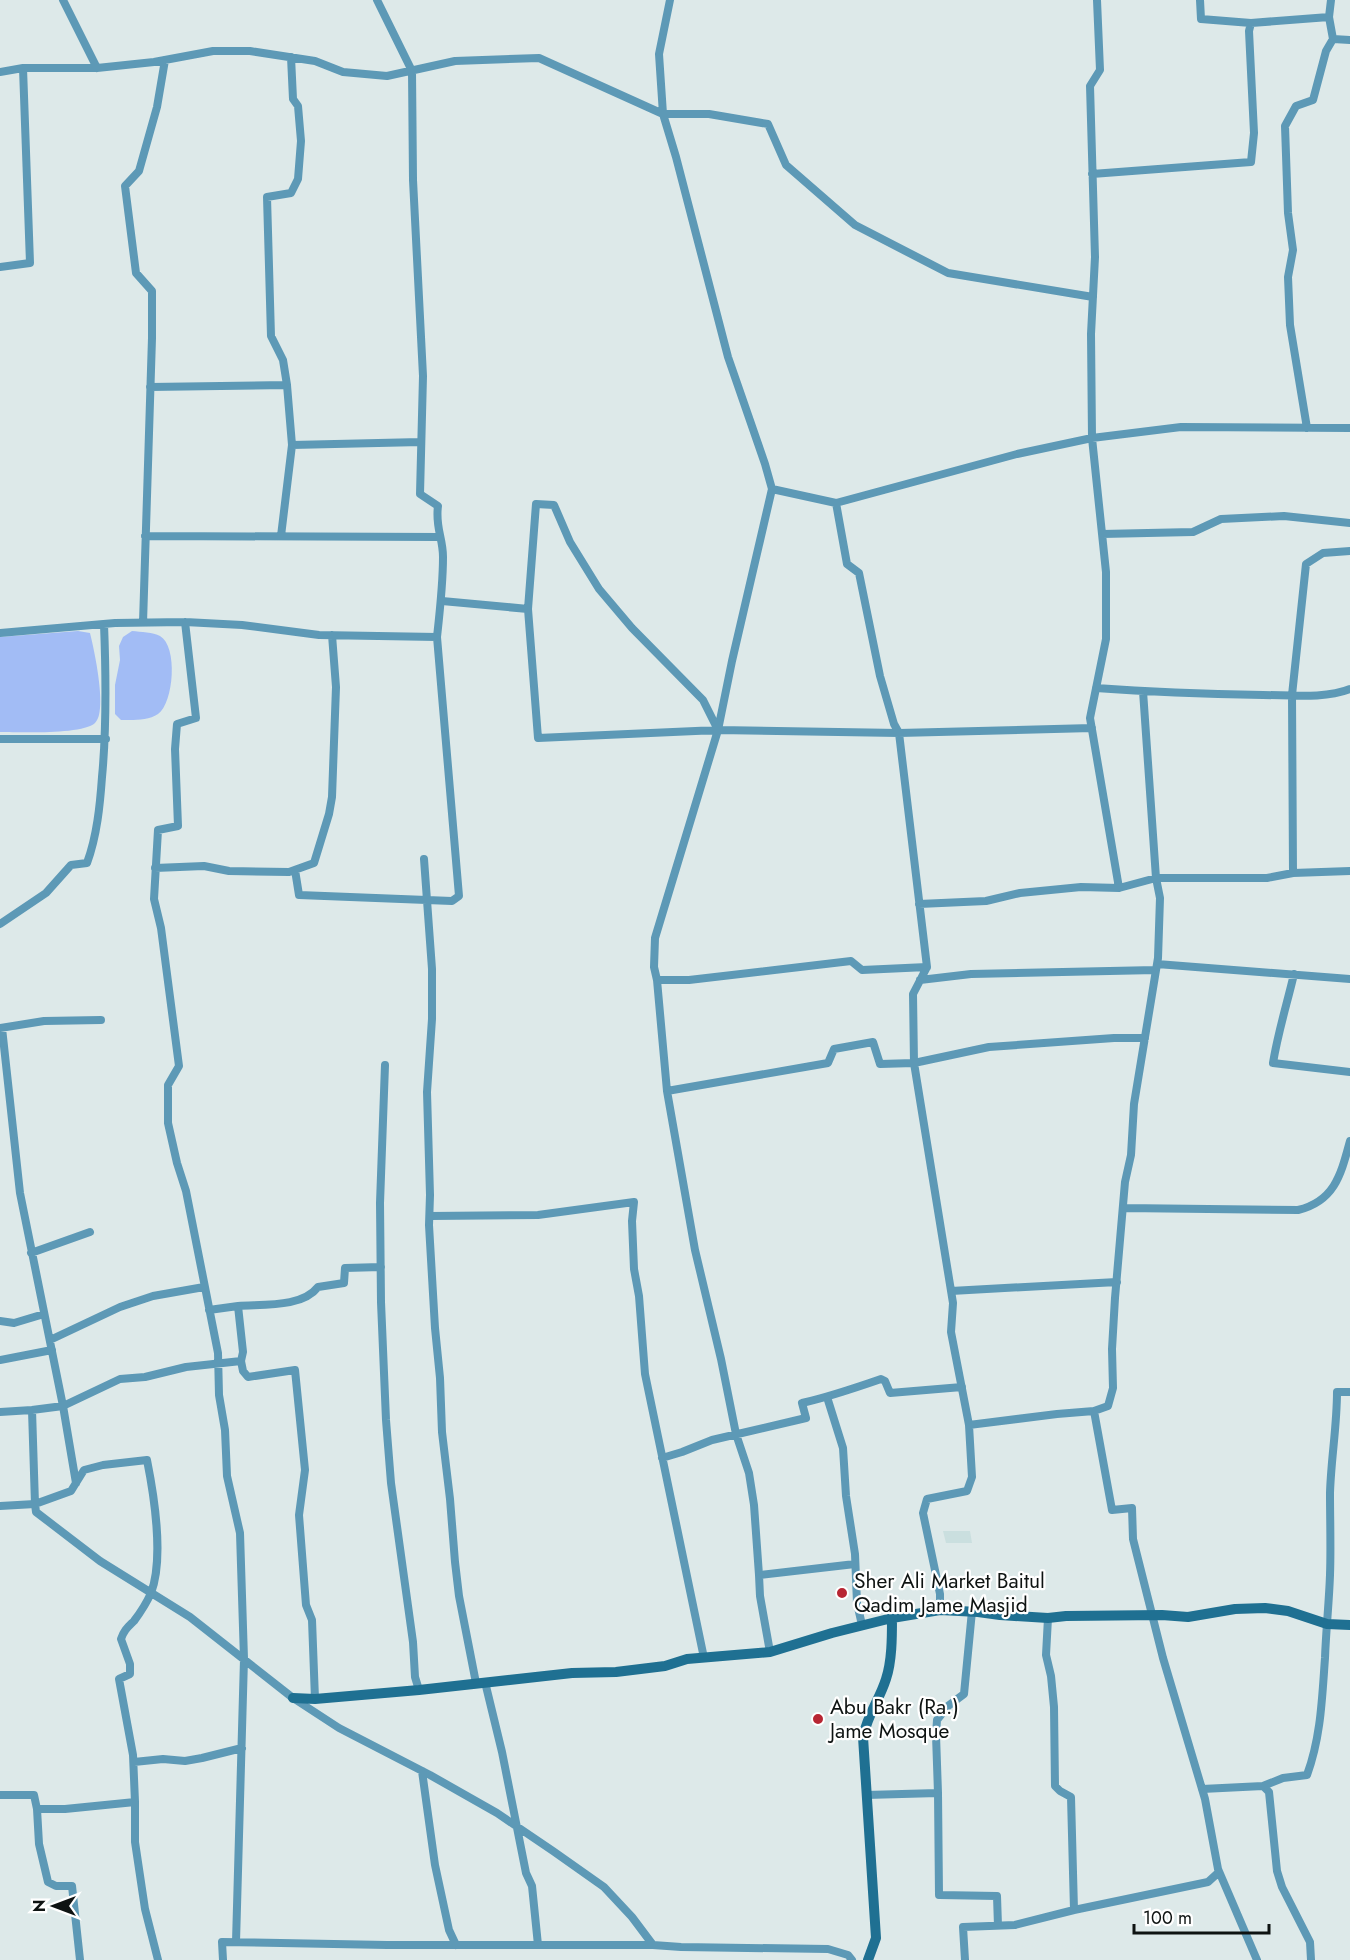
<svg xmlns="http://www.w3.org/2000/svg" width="1350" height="1960" font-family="Jost,sans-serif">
<rect width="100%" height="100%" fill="#dde9e9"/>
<!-- built -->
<path fill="#cadfdf" d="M943,1531H970L972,1543H946Z"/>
<!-- water -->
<path fill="#a2bcf5" d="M78,631L90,633C94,649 108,712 95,723C82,735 19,732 0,732V637Z
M132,631C141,632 153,632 160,636C178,646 174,703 158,714C148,721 133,720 121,720L115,714V685L120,660L119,646L123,637Z"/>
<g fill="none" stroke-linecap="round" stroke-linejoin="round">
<!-- street -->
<path stroke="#5d99b6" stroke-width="8" d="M63,0L97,68
M670,0L659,54L663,114L676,157L728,357L765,464L772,489L836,503L847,564L859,573L880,676L894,724L899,733L927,967L913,994L914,1063L953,1303L951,1332L969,1425L972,1477L967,1491L927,1499L923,1513L940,1594V1610
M1097,0L1100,70L1090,86L1095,257L1091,334L1092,438L1106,572V639L1090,718L1119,888
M1200,0L1201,19L1251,23
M1331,0L1329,17L1333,39
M0,72L23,68H97L154,62L213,51H250L315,61L343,72L387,76L455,61L539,58L663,114
M663,114H709L768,124L786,165L855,225L948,273L1093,297
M1092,174L1251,162L1254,133L1249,31L1251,23L1329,17
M0,267L30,263L23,68
M287,385L283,360L271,336L267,197L291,193L298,179L301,141L298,106L293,99L291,57
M150,387L287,385L292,445L421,442
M1307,428L1290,325L1288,277L1293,250L1288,213L1285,126L1296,106L1313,100L1326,51L1333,39L1350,40
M772,489L732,661L718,730L655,938L654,967L657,980H689L851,961L862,970L927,967
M836,503L1017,454L1092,438L1181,427L1350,428
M1102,534L1193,532L1221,519L1284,516L1350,523
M145,536L439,537
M281,536L292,445
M442,601L528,609L536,504L554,505L570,542L599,589L632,628L703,700L718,730
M528,609L538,738L718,730L899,733L1092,728
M185,622L196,718L177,724L175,749L178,826L158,830L154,899L161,928L179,1066L168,1085V1123L177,1163L186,1191L218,1353L219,1395L225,1430L227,1476L240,1533L244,1659L236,1942
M143,623L152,338V291L136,273L125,186L139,171L157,107L165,60
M0,633L115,623L185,622L242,625L319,635L437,637
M1096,688C1152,692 1207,694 1263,695C1289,695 1326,699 1350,689
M0,739H106
M424,859L432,969V1019L427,1092L430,1195L429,1225L435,1328L440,1378L442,1432L450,1499L455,1562L459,1596L476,1683
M155,868L204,866L229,871L289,872L314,863L329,814L332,797L336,687L332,635
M295,870L299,895L452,901L459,896L437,637C440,610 443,584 443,557C443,538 435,527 438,506L420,494L423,376L413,180L412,71L377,0
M1293,873L1292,695L1306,564L1323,553L1350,551
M919,904L986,901L1020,893L1081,887L1119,888L1156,878H1267L1293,873L1350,871
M0,924L46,893L71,865L87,863C97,836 100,805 102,777C107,725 106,675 104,624
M1157,964L1350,979
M1294,974C1287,1004 1278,1032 1273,1063L1350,1072
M657,980L667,1091
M920,980L971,974L1156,970
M0,1028L44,1021L101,1020
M2,1028L20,1193L63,1406L76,1483
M385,1065L380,1203L381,1302L386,1420L391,1483L413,1642L415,1677L419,1690
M1123,1208L1298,1210C1335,1201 1341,1174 1350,1141
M430,1216L538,1215L634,1202L632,1221L634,1269L639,1296L645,1374L704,1658
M31,1253L90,1232
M951,1291L1117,1282
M238,1306C262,1304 302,1308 318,1287L344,1283L345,1268L381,1267
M209,1310L238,1306L243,1352L241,1361L243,1371L248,1377L295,1370L305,1470L299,1515L306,1605L312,1620L315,1699
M0,1321L14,1323L44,1314
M50,1340L120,1307L153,1296L204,1287
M0,1360L52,1350
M827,1397L843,1448L846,1496L855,1554L857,1603L862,1625
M32,1410L35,1504L71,1491L84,1470L103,1465L147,1460C154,1495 164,1559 151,1593C147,1602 140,1613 134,1621C128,1627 124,1630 121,1639L130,1664V1674L119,1679L133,1755L135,1802
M1094,1411L1112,1510L1132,1508L1133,1539L1163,1658L1205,1799L1218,1869L1257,1960
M0,1412L32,1410L63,1406L120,1379L145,1377L186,1367L241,1361
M969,1425L1057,1414L1094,1411L1108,1406L1113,1388L1112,1349L1115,1298L1125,1182L1131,1155L1134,1104L1158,958L1160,898L1156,878L1143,691
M662,1458L682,1452L712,1440L806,1418L802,1403C829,1397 855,1388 881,1379L885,1381L890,1393L962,1387
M0,1506L35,1504L36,1512L100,1561L190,1617L293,1698L339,1728L430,1775L497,1813L553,1851L604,1887L632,1917L653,1945L681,1947L828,1949L848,1955L852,1960
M759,1575L754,1505L749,1473L736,1434L721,1359L695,1250L667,1091L828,1063L834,1049L873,1042L880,1064L914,1063L989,1047L1114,1038H1145
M770,1652L760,1596L759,1575L855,1564
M485,1682L502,1752L526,1873L532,1886L538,1945
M134,1762L163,1759L185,1761L202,1758L242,1748
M422,1771L435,1865L449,1930L456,1945
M1263,1786L1283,1778L1307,1775C1321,1737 1322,1698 1325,1658C1326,1630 1329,1603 1330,1575C1331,1548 1330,1520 1330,1493C1331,1459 1337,1426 1337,1392H1350
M1202,1789L1263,1786L1269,1792L1277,1871L1282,1887L1310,1942L1311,1960
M938,1793L939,1895L997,1896L998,1926
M0,1795H34L37,1809H65L135,1802V1842L145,1909L158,1960
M866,1795L938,1793L936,1735L937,1720L948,1706L964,1694L972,1611
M37,1809L39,1844L48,1882L56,1886H72L80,1960
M1074,1910L1208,1882L1219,1872
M223,1960L222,1942L387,1945H653
M965,1960L963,1927L1015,1925L1074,1910L1071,1797L1060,1791L1055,1786L1054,1707L1051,1676L1046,1655L1048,1618"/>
<!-- secondary -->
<path stroke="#1f7092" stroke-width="10" d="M293,1698L315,1699L419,1690L572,1673L616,1672L665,1666L687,1659L770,1652L832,1633L892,1618L940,1610L978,1612L1000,1615L1048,1618L1066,1616L1162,1615L1188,1617L1235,1609L1265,1608L1288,1611L1327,1624L1350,1625
M868,1960L876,1938L863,1737C868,1713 879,1701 886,1679C892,1661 892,1637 892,1618"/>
</g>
<!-- markers -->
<g fill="#b72633" stroke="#fff" stroke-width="2">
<circle cx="842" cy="1593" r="6"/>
<circle cx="818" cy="1719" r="6"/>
</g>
<g text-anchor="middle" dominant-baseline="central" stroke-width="4.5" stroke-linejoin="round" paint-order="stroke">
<!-- poi labels -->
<g font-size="21" fill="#0e1312" stroke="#fff" text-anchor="start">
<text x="854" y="1581">Sher Ali Market Baitul<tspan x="854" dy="24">Qadim Jame Masjid</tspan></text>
<text x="830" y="1707">Abu Bakr (Ra.)<tspan x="830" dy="24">Jame Mosque</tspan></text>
</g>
</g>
<!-- north arrow -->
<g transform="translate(54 1906) rotate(270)" stroke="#ffffff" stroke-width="4.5" paint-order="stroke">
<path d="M0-4.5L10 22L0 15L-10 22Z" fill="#0e1312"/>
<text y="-9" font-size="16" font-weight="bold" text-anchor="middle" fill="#0e1312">N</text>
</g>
<!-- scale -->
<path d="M1134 1924v9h135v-9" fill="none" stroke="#0e1312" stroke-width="3"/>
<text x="1143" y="1924" font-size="18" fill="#0e1312" stroke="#ffffff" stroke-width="4.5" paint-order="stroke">100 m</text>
</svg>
